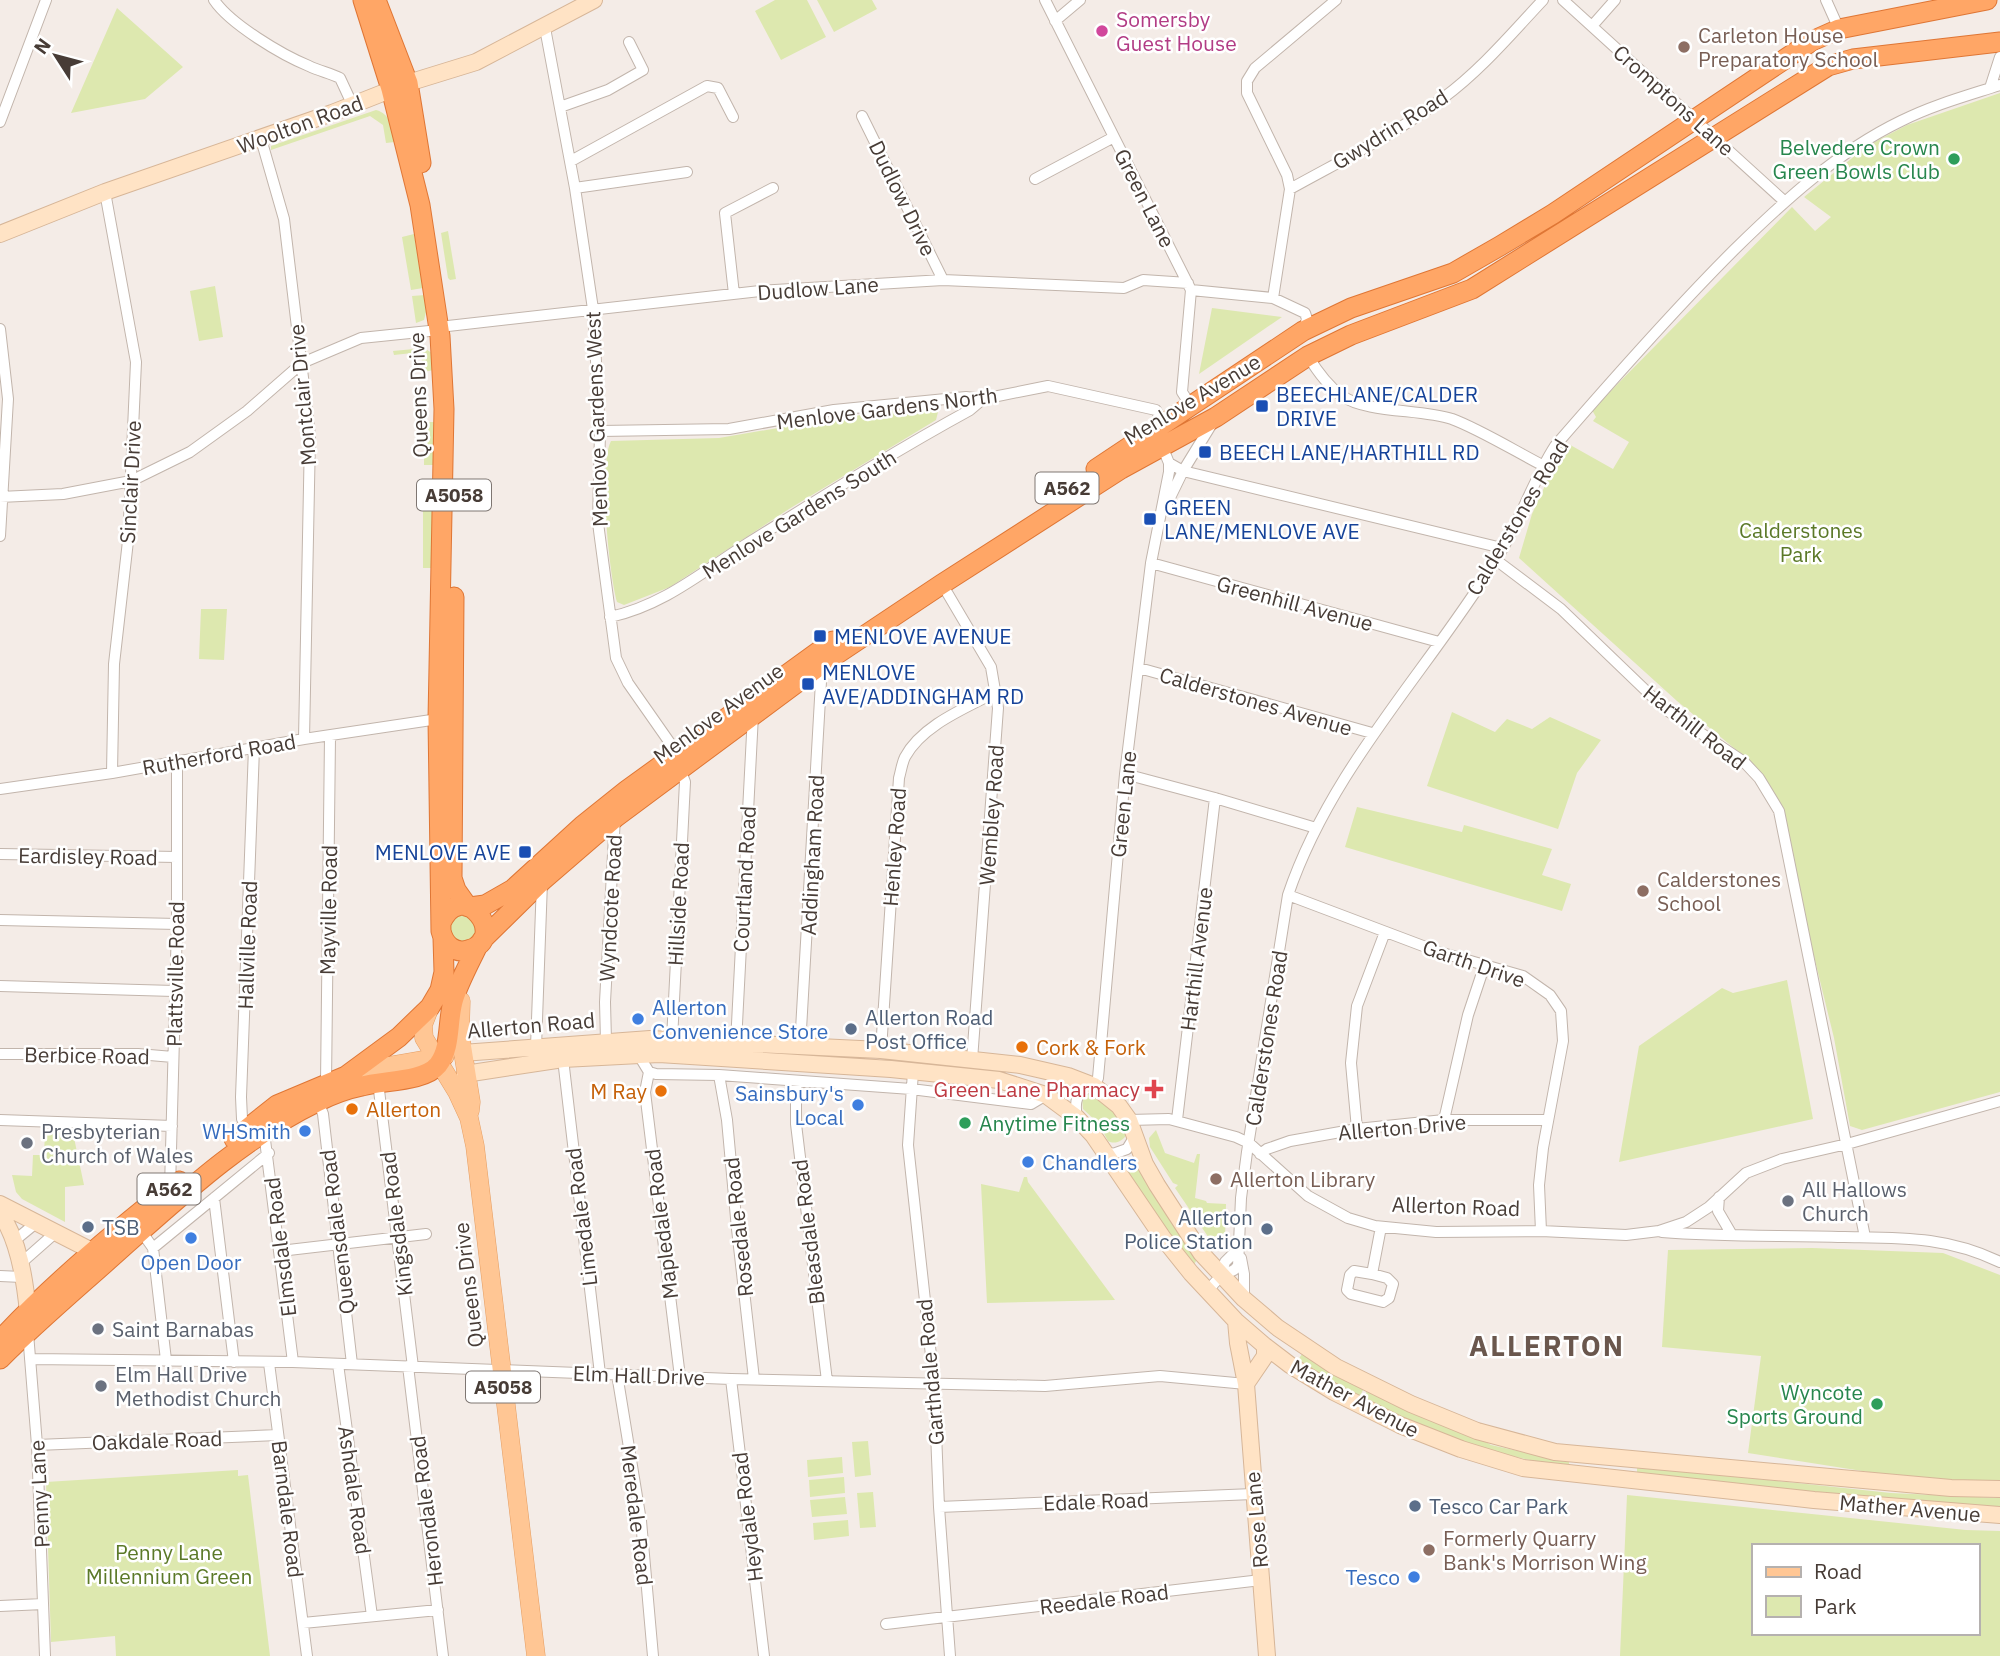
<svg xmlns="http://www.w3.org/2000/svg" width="2000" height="1656" font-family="'IBM Plex Sans',sans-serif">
<rect width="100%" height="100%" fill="#f4ece7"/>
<!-- green -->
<path fill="#dde8af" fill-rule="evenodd" d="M775,0H807L826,37L781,60L755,11Z
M817,0H872L877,9L834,32Z
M117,8L183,67L145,99L71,113Z
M2000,93V1092L1862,1130L1850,1126L1834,1038L1809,936L1784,811L1746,758L1677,701L1519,558L1532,514L1565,442L1613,469L1629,442L1593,421L1596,417L1592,410L1792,207L1815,231L1831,217L1804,197L1867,146L1907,125Z
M376,110C391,114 392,128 395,142L386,143L383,125L370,116L271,150V146Z
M448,231L456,279L450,280L448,278L441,233Z
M414,234L423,288L411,290L402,237Z
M215,286L223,337L199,341L190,291Z
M425,295L426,312L424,320L416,323L412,296Z
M1212,308L1282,317L1199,374Z
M424,348L432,353L434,370L423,372L421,352L394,355L393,351Z
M930,406L938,412L936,420L789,509L670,587L624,605L617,602C609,573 598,466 611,441L719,438L831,419Z
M424,422H436V465H424Z
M423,510H435L434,568H423Z
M201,609H227L224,660L199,659Z
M1452,712L1495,732L1507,719L1532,729L1550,717L1601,740L1577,773L1558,829L1427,786Z
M1357,807L1462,832L1464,825L1552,849L1542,875L1571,884L1562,911L1345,847Z
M471,913L479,938L455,944L447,925L454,915Z
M1787,980L1813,1119L1619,1162L1639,1046L1722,988L1733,993Z
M1092,1093C1108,1104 1122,1116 1127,1134C1123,1141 1115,1145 1108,1141L1099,1124L1083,1109L1082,1099L1088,1094Z
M1156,1130L1165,1153L1194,1163L1197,1154H1200L1195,1198L1206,1201L1207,1203L1226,1204L1225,1240L1211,1241L1175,1188L1178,1185L1173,1183L1150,1147L1149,1138Z
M45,1132L73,1133L84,1185L65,1187V1222L22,1199L16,1192L12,1175L32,1176L33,1155H44Z
M1139,1164L1198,1257L1193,1267L1126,1172Z
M1024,1177H1027L1028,1182L1115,1300L987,1303L981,1184L1019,1192Z
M1812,1248L1943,1253L2000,1275V1483L1913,1479L1748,1453L1761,1356L1662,1347L1668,1250Z
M1304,1351L1365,1386L1359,1398L1298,1360Z
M1368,1389L1469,1432L1491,1445L1569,1462V1466C1496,1458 1428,1432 1362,1400Z
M868,1441L871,1475L855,1477L852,1442Z
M842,1457L843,1473L808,1477L807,1460Z
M1637,1466L1891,1493L2000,1498V1511L1964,1510L1637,1473Z
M238,1470V1476L248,1475L270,1656H116L115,1636L51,1642L46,1482Z
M844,1477L845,1493L810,1497L809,1480Z
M873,1492L876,1527L860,1528L857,1493Z
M1627,1495L1966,1530L2000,1531V1656H1620ZM1753,1546H1977V1633H1753Z
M845,1497L847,1514L812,1517L810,1500Z
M848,1520L849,1536L814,1540L813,1523Z"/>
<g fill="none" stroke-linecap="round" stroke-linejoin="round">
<defs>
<path id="street" d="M214,0C230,24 282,55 309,66C319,71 330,73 340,78L353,106
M1045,0L1191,290L1182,392L1191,406
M1563,0L1784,201
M1826,0L1839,29
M1055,21L1080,0
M1592,26L1615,0
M545,28L575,188L593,309L600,431L598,523L616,658L628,683L677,753
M1990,88L2000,57
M560,107L608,90L643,70L629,42
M862,116L943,280
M0,122L46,0
M261,139L284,219L310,436L304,739
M571,161L707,86L718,88L733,117
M1035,179L1114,137
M575,188L687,172
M1290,189C1342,160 1396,134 1443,98C1481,70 1511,34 1543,0
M105,192L136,362L128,541L114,664L112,773
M1191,290L1273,298L1305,313L1307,319L1303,331
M734,294L725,213L773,188
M1273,298L1290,189L1287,175L1247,93V81L1255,68L1336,0
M448,326L760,291L943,280L1124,288L1143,280L1188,283
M0,329L8,399L0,536
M1308,356C1317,371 1328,386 1342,396C1367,413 1421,409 1452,419C1479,429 1515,451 1542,465
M600,431L729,429L834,410L966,397L983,399L1048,386L1156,410L1164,425
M1169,463L1183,471L1502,548
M0,497L63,494L131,481L190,452L247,411L302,363L361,338L439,330
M1166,506L1183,471L1213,422
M1496,560L1561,609L1665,709L1744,762L1759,778L1779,811L1865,1237
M1151,563L1439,642
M942,584L991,667L998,708L972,1060
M610,617C662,606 701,573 745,545C819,499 893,452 970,410L983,399
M1139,668L1372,733
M1125,774L1215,798L1316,828
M0,789L112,773L304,739L438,719
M0,854L177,857
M1288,895L1439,952L1523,976L1550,995L1561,1011L1563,1041L1543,1148L1539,1185L1541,1231
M0,920L177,924
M0,986L174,991
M672,1040L685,782L680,769
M606,1041L605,1002L615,817
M736,1043L753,715
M536,1047L542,882
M800,1047L822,664
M881,1050L899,778C901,771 902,763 905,757C922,725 966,708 996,692
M0,1054H138L173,1057
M638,1054L649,1072L656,1074L719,1075L911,1089L1031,1104L1046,1095
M563,1059L600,1374
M649,1072L645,1092L680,1377
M913,1072L908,1145L934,1383L939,1507L950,1656
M719,1075L727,1120L737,1229L754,1379
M378,1082L413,1367
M326,1083L330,737
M796,1083V1124L827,1381
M318,1101L323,1114L352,1364
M1077,1118C1074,1101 1076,1090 1094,1086L1098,1078L1125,774L1151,563L1169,472V463L1162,446
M0,1120L172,1126
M1129,1120L1169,1119L1236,1137L1249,1143L1308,1196L1348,1218L1375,1226L1436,1232L1541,1231L1626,1235L1659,1231L1686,1222L1709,1207L1746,1173L1782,1159L1847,1144L2000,1101
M1177,1120L1215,798
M1444,1120L1468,1015L1485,964
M1357,1129L1351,1063L1357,1006L1385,932
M249,1132L242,1119L241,1097L254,748
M264,1132L293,1362
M1104,1151L1113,1154L1127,1149L1135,1136
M1260,1154L1267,1149L1290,1141L1357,1129L1444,1120H1548
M170,1188L177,924V760
M1719,1197L1718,1211L1732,1235
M214,1198L234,1362
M141,1231L153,1248L166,1360
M1662,1232C1722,1237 1783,1235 1844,1237C1901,1238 1946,1236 2000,1262
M14,1241L36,1223
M153,1248L269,1153
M280,1251L426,1234
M1241,1258L1244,1274V1299
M20,1264L54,1234
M1372,1274L1354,1271L1350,1275L1347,1290L1351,1294L1383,1302L1389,1298L1393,1284L1387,1278L1372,1274L1381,1227
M0,1276L22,1277
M1221,1276L1234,1270L1238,1266L1241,1198L1247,1152L1288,895C1331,768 1427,672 1496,560C1519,524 1532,482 1555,446C1613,379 1671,313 1734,250C1784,201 1837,152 1901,121C1933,105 1966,96 2000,85
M1207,1291L1221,1276L1225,1262L1239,1248
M28,1333L37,1445L45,1656
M30,1359L293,1362L731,1379L1045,1386L1160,1376L1246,1384
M269,1363L307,1656
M338,1364L372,1616
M408,1366L443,1656
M617,1374L641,1521L653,1656
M731,1379L764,1656
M37,1445L278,1435
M939,1507L1253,1494
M0,1606L43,1604
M303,1623L438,1610
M886,1624L1261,1580"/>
<path id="secondary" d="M0,234L105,192L332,113L408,83L476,62L594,0
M462,1053L650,1039L881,1050L1020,1065L1068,1076L1094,1086L1119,1106L1129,1120L1145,1164L1157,1185L1201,1253L1244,1299L1278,1328L1336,1367L1411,1404L1477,1431L1555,1452L1951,1488L2000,1489
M465,1074L563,1059L659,1054L891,1069L999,1080L1046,1095L1077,1118L1093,1135L1163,1238L1191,1273L1236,1321L1265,1346L1290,1365L1334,1392L1400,1425L1461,1449L1523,1468L1814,1500L2000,1515
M0,1204L94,1252L98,1258
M0,1213C19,1240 25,1280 28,1313
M1236,1321L1238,1343L1246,1384L1267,1656
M1246,1384L1265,1356V1346"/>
<path id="primary" d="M461,1001L460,1034L471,1102L470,1111
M430,1007L423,1025L424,1038L457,1092L469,1118L475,1146L536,1656
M349,1075L382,1067L445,1056"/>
<path id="highway" d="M363,0L391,89L420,205L440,336L444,409L438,719L441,931C444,944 454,954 468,950C511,939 462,875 441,923
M376,0L408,83L421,163
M1096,469L1303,331L1351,308L1453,273L1500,246L1553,214L1812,41L1839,29L1987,0
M454,597L452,878L456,890L468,907
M470,907L485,905L513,889L582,826L627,790L833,641
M482,940L543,880L616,817L822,664L942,584L1121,469L1216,417L1308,356L1351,335L1472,289L1828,66L1853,59L2000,42
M234,1139L277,1105L346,1076L399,1037L430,1007L440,990L444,972L443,938
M0,1340C52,1284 119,1228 179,1181
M0,1359C39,1320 81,1285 122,1248C183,1194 243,1138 317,1102C331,1095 347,1089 362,1086C383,1080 424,1082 438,1065C452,1047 447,1019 454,998C460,980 470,962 478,945"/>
</defs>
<!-- street casing -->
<use href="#street" stroke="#c2b5ac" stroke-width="12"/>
<!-- secondary casing -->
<use href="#secondary" stroke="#d7b698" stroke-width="18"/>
<!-- primary casing -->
<use href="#primary" stroke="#e59e63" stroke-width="19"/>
<!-- highway casing -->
<use href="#highway" stroke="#df7635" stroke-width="21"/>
<!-- street -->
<use href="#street" stroke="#fff" stroke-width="10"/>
<!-- secondary -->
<use href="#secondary" stroke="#ffe3c5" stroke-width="16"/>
<!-- primary -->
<use href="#primary" stroke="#ffc694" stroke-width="18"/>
<!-- highway -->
<use href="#highway" stroke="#ffa666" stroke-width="19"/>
</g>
<!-- markers -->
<circle fill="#d1479c" stroke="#fff" stroke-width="2.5" cx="1102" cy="31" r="7"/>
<g fill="#8d6e63" stroke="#fff" stroke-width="2.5">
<circle cx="1684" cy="47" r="7"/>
<circle cx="1643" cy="891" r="7"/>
<circle cx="1216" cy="1179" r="7"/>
<circle cx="1429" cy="1550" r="7"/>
</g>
<g fill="#2e9e5b" stroke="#fff" stroke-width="2.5">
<circle cx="1954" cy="159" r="7"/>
<circle cx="965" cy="1123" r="7"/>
<circle cx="1877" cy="1404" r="7"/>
</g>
<g fill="#1a4fb4" stroke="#fff" stroke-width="2.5">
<rect x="1255" y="399" width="14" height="14" rx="3.5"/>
<rect x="1198" y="445" width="14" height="14" rx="3.5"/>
<rect x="1143" y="512" width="14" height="14" rx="3.5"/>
<rect x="813" y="629" width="14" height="14" rx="3.5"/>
<rect x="801" y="677" width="14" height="14" rx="3.5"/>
<rect x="518" y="845" width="14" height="14" rx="3.5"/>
</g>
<g fill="#3f7fe0" stroke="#fff" stroke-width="2.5">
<circle cx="638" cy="1019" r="7"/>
<circle cx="858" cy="1105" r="7"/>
<circle cx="305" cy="1131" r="7"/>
<circle cx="1028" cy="1162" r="7"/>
<circle cx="191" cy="1238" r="7"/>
<circle cx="1414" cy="1577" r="7"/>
</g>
<g fill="#5c6f8a" stroke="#fff" stroke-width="2.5">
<circle cx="851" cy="1029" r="7"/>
<circle cx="88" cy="1227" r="7"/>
<circle cx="1267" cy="1229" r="7"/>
<circle cx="1415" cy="1506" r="7"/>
</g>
<g fill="#e8710a" stroke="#fff" stroke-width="2.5">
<circle cx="1022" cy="1047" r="7"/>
<circle cx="661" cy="1091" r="7"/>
<circle cx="352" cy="1109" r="7"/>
</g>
<path fill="#e0444e" stroke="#fff" stroke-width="2.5" d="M1150.5 1078.5h7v7h7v7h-7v7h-7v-7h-7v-7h7z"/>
<g fill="#6b7280" stroke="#fff" stroke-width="2.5">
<circle cx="27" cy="1143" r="7"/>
<circle cx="1788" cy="1201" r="7"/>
<circle cx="98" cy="1329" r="7"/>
<circle cx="101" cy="1386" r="7"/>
</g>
<g text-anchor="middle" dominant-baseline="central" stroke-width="5" stroke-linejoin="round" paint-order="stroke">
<!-- shield labels -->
<g fill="#fff" stroke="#7e7672" stroke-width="2">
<rect x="1035.5" y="472.5" width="63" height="31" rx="5"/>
<rect x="417" y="479.5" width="74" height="31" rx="5"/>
<rect x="137.5" y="1173.5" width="63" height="31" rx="5"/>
<rect x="466" y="1371.5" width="74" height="31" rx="5"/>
</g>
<g font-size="19" font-weight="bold" fill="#473c36">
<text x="1067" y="488">A562</text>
<text x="454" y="495">A5058</text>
<text x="169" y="1189">A562</text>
<text x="503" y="1387">A5058</text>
</g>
<!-- hotel labels -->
<g font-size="21" fill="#b23c85" stroke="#fff" text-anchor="start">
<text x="1116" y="19">Somersby<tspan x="1116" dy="24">Guest House</tspan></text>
</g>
<!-- education labels -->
<g font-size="21" fill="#785e54" stroke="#fff" text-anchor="start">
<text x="1698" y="35">Carleton House<tspan x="1698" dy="24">Preparatory School</tspan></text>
<text x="1657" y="879">Calderstones<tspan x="1657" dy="24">School</tspan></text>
<text x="1230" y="1179">Allerton Library</text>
<text x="1443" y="1538">Formerly Quarry<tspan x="1443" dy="24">Bank's Morrison Wing</tspan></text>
</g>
<!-- street labels -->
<g font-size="21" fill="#473c36" stroke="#fff">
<text transform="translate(1674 100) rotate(42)">Cromptons Lane</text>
<text transform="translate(300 124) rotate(-20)">Woolton Road</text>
<text transform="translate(1390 129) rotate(-32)">Gwydrin Road</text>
<text transform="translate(903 198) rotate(64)">Dudlow Drive</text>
<text transform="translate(1145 198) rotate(63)">Green Lane</text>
<text transform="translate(818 288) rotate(-4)">Dudlow Lane</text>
<text transform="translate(302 395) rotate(-95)">Montclair Drive</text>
<text transform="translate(418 395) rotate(-92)">Queens Drive</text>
<text transform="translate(1192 399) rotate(-31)">Menlove Avenue</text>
<text transform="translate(887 408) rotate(-7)">Menlove Gardens North</text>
<text transform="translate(596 419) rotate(-92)">Menlove Gardens West</text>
<text transform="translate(130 482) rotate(-87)">Sinclair Drive</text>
<text transform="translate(799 514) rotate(-32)">Menlove Gardens South</text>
<text transform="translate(1517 517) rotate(-59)">Calderstones Road</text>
<text transform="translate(1295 603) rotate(15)">Greenhill Avenue</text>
<text transform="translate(1256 701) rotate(16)">Calderstones Avenue</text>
<text transform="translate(718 713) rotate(-36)">Menlove Avenue</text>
<text transform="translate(1695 727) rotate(38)">Harthill Road</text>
<text transform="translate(219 754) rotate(-10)">Rutherford Road</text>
<text transform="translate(1123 804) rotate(-84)">Green Lane</text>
<text transform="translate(991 815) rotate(-86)">Wembley Road</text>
<text transform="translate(894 847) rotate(-86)">Henley Road</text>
<text transform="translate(812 855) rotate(-87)">Addingham Road</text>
<text transform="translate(88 856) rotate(1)">Eardisley Road</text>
<text transform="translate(744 879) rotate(-87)">Courtland Road</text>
<text transform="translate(678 904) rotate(-87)">Hillside Road</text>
<text transform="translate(610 908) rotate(-87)">Wyndcote Road</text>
<text transform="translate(328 910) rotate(-89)">Mayville Road</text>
<text transform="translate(247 945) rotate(-88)">Hallville Road</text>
<text transform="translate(1196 959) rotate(-83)">Harthill Avenue</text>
<text transform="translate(1474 963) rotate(19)">Garth Drive</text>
<text transform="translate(175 974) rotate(-89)">Plattsville Road</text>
<text transform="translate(531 1025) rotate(-5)">Allerton Road</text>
<text transform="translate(1266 1038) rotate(-81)">Calderstones Road</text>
<text transform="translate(87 1055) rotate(1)">Berbice Road</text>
<text transform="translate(1402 1127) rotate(-5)">Allerton Drive</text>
<text transform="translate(1456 1206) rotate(2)">Allerton Road</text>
<text transform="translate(581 1217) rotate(-97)">Limedale Road</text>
<text transform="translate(396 1224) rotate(-97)">Kingsdale Road</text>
<text transform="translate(661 1224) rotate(-97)">Mapledale Road</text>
<text transform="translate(738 1227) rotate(-96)">Rosedale Road</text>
<text transform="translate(337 1232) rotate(-97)">Queensdale Road</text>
<text transform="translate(808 1232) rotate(-97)">Bleasdale Road</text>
<text transform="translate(280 1247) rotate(-97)">Elmsdale Road</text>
<text transform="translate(468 1285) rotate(-97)">Queens Drive</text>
<text transform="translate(930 1372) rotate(-95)">Garthdale Road</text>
<text transform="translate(639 1375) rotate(2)">Elm Hall Drive</text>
<text transform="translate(1355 1398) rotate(28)">Mather Avenue</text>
<text transform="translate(157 1440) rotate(-2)">Oakdale Road</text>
<text transform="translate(355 1490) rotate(82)">Ashdale Road</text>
<text transform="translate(39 1494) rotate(-93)">Penny Lane</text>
<text transform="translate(1096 1501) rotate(-2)">Edale Road</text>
<text transform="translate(1910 1508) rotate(5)">Mather Avenue</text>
<text transform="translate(288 1509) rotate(83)">Barndale Road</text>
<text transform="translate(426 1511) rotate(-97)">Herondale Road</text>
<text transform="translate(637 1515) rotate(83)">Meredale Road</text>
<text transform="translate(747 1517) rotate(-97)">Heydale Road</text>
<text transform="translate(1256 1520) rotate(-95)">Rose Lane</text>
<text transform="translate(1104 1599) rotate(-7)">Reedale Road</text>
</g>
<!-- leisure labels -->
<g font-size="21" fill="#27864d" stroke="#fff" text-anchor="end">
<text x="1940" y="147">Belvedere Crown<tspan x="1940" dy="24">Green Bowls Club</tspan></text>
<text x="979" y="1123" text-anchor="start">Anytime Fitness</text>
<text x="1863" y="1392">Wyncote<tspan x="1863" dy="24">Sports Ground</tspan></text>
</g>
<!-- transit labels -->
<g font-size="21" fill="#164399" stroke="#fff" text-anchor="start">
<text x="1276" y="394">BEECHLANE/CALDER<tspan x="1276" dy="24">DRIVE</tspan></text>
<text x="1219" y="452">BEECH LANE/HARTHILL RD</text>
<text x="1164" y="507">GREEN<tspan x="1164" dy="24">LANE/MENLOVE AVE</tspan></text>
<text x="834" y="636">MENLOVE AVENUE</text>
<text x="822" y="672">MENLOVE<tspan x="822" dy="24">AVE/ADDINGHAM RD</tspan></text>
<text x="511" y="852" text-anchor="end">MENLOVE AVE</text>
</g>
<!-- park labels -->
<g font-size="21" fill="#5b7928" stroke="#fff">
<text x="1801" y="530">Calderstones<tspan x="1801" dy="24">Park</tspan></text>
<text x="169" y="1552">Penny Lane<tspan x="169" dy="24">Millennium Green</tspan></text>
</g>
<!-- shop labels -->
<g font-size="21" fill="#366cbe" stroke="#fff" text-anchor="end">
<text x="652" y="1007" text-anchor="start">Allerton<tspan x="652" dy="24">Convenience Store</tspan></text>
<text x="844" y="1093">Sainsbury's<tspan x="844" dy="24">Local</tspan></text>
<text x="291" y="1131">WHSmith</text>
<text x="1042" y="1162" text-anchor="start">Chandlers</text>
<text x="191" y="1262" text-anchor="middle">Open Door</text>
<text x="1400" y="1577">Tesco</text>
</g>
<!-- service labels -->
<g font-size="21" fill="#4e5e75" stroke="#fff" text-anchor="start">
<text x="865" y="1017">Allerton Road<tspan x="865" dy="24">Post Office</tspan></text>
<text x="1253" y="1217" text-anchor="end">Allerton<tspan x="1253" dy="24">Police Station</tspan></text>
<text x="102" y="1227">TSB</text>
<text x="1429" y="1506">Tesco Car Park</text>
</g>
<!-- food labels -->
<g font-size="21" fill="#c56008" stroke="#fff" text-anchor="start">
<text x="1036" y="1047">Cork &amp; Fork</text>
<text x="647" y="1091" text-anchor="end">M Ray</text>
<text x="366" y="1109">Allerton</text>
</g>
<!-- health labels -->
<g font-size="21" fill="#be3a42" stroke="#fff" text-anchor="end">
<text x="1140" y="1089">Green Lane Pharmacy</text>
</g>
<!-- worship labels -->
<g font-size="21" fill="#5b616d" stroke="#fff" text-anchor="start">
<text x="41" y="1131">Presbyterian<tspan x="41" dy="24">Church of Wales</tspan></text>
<text x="1802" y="1189">All Hallows<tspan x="1802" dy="24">Church</tspan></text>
<text x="112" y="1329">Saint Barnabas</text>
<text x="115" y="1374">Elm Hall Drive<tspan x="115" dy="24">Methodist Church</tspan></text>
</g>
<!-- district labels -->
<g font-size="28" font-weight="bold" letter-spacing="2" fill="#6a574d" stroke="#fff">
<text x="1547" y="1345">ALLERTON</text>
</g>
</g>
<!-- legend -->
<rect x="1752" y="1544" width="228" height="91" fill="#ffffff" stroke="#b5b1af" stroke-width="2"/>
<rect x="1766" y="1567" width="35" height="10" fill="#ffc694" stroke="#b5b1af" stroke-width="2"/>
<text x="1814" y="1579" font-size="21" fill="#473c36">Road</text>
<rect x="1766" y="1596" width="35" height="21" fill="#dde8af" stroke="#b5b1af" stroke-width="2"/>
<text x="1814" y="1614" font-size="21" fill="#473c36">Park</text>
<!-- north arrow -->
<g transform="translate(56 56) rotate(306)" stroke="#ffffff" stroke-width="5" paint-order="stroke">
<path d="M0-5L12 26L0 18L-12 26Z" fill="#473c36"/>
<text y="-10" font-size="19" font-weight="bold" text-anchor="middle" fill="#473c36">N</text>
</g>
</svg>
